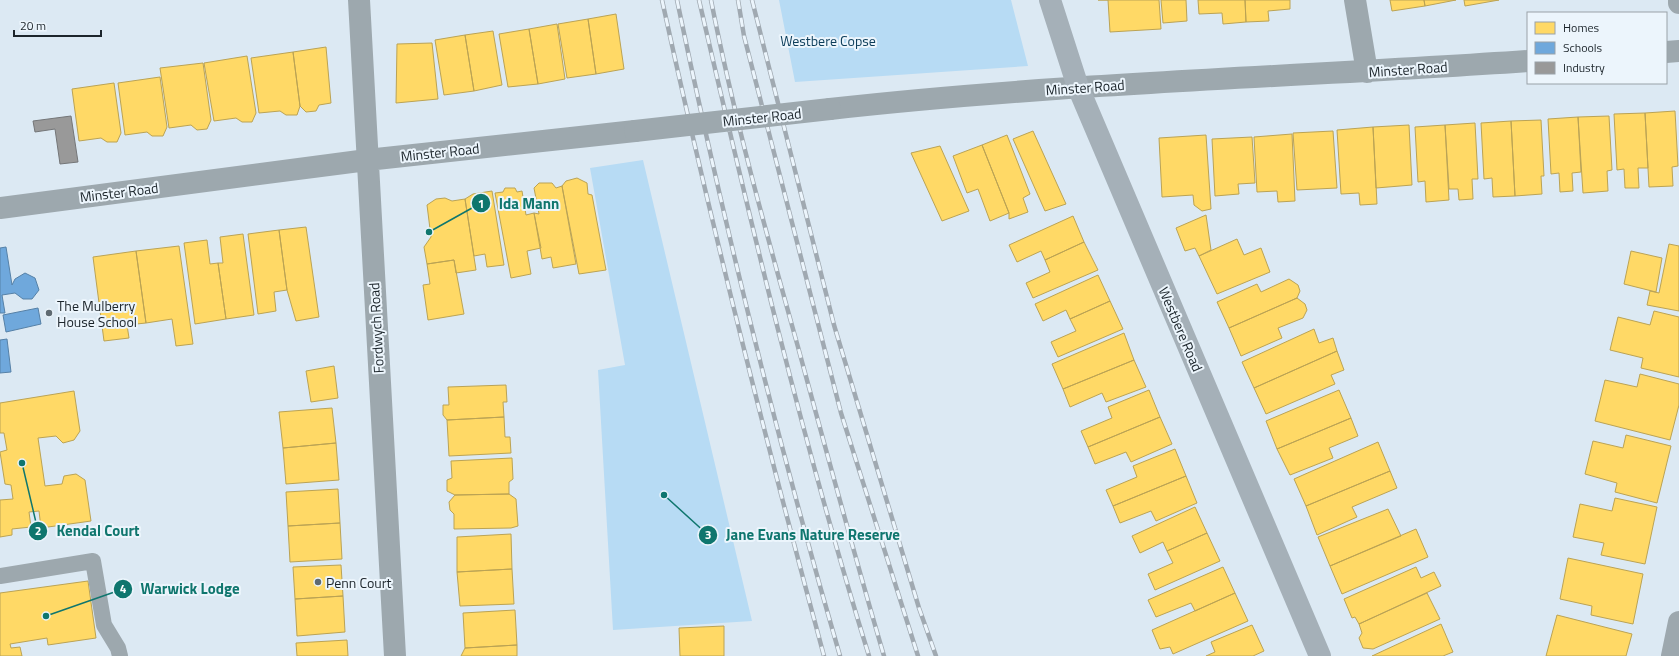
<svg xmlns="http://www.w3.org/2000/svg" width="1679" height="656" font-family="'Titillium Web',sans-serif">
<rect width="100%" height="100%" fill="#dce9f3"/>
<!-- green -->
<path fill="#b7dbf4" d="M779,0H1011L1028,66L795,82Z
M643,160L752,621L613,630L598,370L625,365L590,168Z"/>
<!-- homes -->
<path fill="#ffd966" stroke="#bba354" d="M1098,0H1159L1161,29L1110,32L1108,0Z
M1161,0H1186L1187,21L1163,23Z
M1198,0H1245L1246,22L1223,24L1222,13L1199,14Z
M1245,0H1290V9L1268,11L1269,21L1246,22Z
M1390,0H1424L1425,6L1392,11Z
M1424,0H1456L1425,6Z
M1464,0H1499L1465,6Z
M616,14L624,69L596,74L588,19Z
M588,19L596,74L567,78L558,24Z
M557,24L565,79L538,84L529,29Z
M529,29L538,84L508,87L499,34Z
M493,31L502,85L474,91L465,35Z
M465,35L474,91L444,95L435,40Z
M432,43L438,99L396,103L397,44Z
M326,47L331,103L319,105L316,111L306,112L300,106L293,52Z
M293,52L300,106L297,115H286L280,111L259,113L251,58Z
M247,56L256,113L252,122H242L236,118L214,121L204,63Z
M203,63L211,120L207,129L197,130L191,125L169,128L160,68Z
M160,77L167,127L163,136H152L147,132L125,135L118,83Z
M114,83L121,133L117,142H107L101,138L79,141L72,89Z
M1675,111L1678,166L1672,167L1673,186L1649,187L1645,113Z
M1645,113L1648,168H1638L1639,188H1625L1624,169L1617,170L1614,114Z
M1609,116L1612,170L1607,171L1608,191L1583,193L1578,117Z
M1578,117L1581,172L1572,173L1573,191L1560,192L1559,173L1551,174L1548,119Z
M1541,120L1544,176H1541L1542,194L1515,196L1511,121Z
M1511,121L1515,196L1493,197L1492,178L1484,179L1481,123Z
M1475,123L1478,179H1472L1473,199L1459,200L1458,189H1449L1445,125Z
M1409,125L1412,185L1376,188L1373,127Z
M1445,125L1449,200L1426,202L1425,181L1418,182L1415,127Z
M1373,127L1377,204L1360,205L1359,193L1341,194L1337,130Z
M1033,131L1066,204L1045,211L1013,139Z
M1333,131L1337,188L1297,190L1293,133Z
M1292,134L1295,201L1278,202L1277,191L1257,192L1254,137Z
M1007,135L1030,194L1023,198L1028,212L1009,219V213L982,145Z
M1206,135L1211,209L1202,211L1194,205L1193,195L1162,197L1159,138Z
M1252,137L1255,183L1238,184L1239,194L1215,196L1212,139Z
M982,145L1009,213L990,221L978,189L967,193L953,156Z
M940,146L969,211L942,221L911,153Z
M577,178L587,183L588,194L592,195L606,270L579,274L562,186L566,181Z
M539,183H552L556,188L562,186L576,264L553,268L551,257L542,259L534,213L539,214L534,188Z
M505,188H515L517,192L522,191L526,215L534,213L541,248L527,251L531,274L511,278L495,193L503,192Z
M492,191L504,265L487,267L485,254L474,256L465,199L473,194Z
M445,198L452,201L465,199L476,270L456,273L454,260L427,264L424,247L431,237L427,205L436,199Z
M1206,215L1211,250L1199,256L1195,248L1185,251L1176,228Z
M1073,216L1084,242L1045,260L1041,251L1017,262L1009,245Z
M306,227L319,317L296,321L287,290L279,230Z
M279,230L287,290L274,292L276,311L258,314L248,234Z
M243,234L254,315L226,319L218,263H223L220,237Z
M1237,239L1244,255L1261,248L1270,272L1217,294L1199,256Z
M207,240L210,264L218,263L226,319L195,324L184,243Z
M1084,242L1098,270L1033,298L1026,283L1050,272L1045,260Z
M1669,244L1679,246V311L1647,305L1650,291L1659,293Z
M179,246L193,344L176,346L172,319L146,323L136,251Z
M136,251L146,323L127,325L129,338L104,341L93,257Z
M1631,251L1662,258L1656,292L1624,284Z
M454,260L464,314L428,320L423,285L430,284L427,264Z
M1098,275L1110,301L1070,319L1066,310L1043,321L1035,304Z
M1289,279L1298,285L1300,291L1297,298L1229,328L1217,302L1257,284L1261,292Z
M1297,298L1305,304L1307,310L1303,318L1278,328L1282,338L1241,356L1229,328Z
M1110,301L1123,329L1058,357L1051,342L1076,331L1070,319Z
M1654,311L1679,317V377L1641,368L1643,358L1610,350L1618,317L1650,325Z
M1314,329L1319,343L1333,338L1337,351L1254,388L1242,362Z
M1124,333L1134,360L1063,389L1052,364Z
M1337,351L1344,370L1331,375L1335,384L1266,414L1254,388Z
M1134,360L1146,387L1106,402L1102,393L1070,407L1063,389Z
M334,366L338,398L311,402L306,371Z
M1640,374L1679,384V405L1670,440L1595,421L1605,380L1637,387Z
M506,385L507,402H503L504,417L447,420L443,415V405H449L448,387Z
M1149,390L1160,417L1088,447L1081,431L1112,418L1108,407Z
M1339,390L1351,418L1277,449L1266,421Z
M74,391L80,431L74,440L63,443L56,436L38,438L45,486L62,484L64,476L76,474L85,480L91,521L41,528L39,511L29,512L31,527L12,529V535L0,537V500L13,499L11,485L5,484L0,452L7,450L4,433H0V403Z
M332,408L336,443L283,448L279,412Z
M504,417L505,437H510L511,453L449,456L447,420Z
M1160,417L1172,444L1131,462L1126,452L1095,464L1088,447Z
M1351,418L1358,436L1329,448L1333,458L1290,475L1277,449Z
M1626,435L1671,446L1657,503L1615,492L1617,483L1585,474L1593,441L1623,448Z
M1378,442L1390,471L1306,506L1294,479Z
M336,443L339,480L286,484L283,448Z
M1175,449L1186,476L1113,506L1106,490L1137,477L1133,466Z
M512,458L513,479L509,482V494L455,495L447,491V480L452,478L451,461Z
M1390,471L1397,488L1352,507L1357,517L1317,535L1306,506Z
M1186,476L1197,503L1156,521L1151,511L1120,523L1113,506Z
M338,489L340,523L288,526L286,492Z
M509,494L516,499L518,526L511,528L454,529V514L450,510L449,502L455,495Z
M1615,498L1657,507L1645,564L1601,555L1604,543L1573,537L1580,504L1612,511Z
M1195,507L1207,533L1167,551L1163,542L1140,553L1132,536Z
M1388,509L1401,536L1330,566L1318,537Z
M340,523L342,559L290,562L288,526Z
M1416,529L1428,557L1342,594L1330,566Z
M1207,533L1220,561L1155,590L1148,574L1173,563L1167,551Z
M511,534L512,569L457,572V537Z
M1568,558L1643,574L1633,624L1591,615L1592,606L1560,599Z
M341,565L343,596L295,599L293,567Z
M1223,567L1235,593L1195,611L1191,603L1156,617L1148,600Z
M1416,567L1421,578L1434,572L1441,586L1359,624L1355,617L1352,618L1344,599Z
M512,569L514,604L460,606L457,572Z
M88,581L96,638L48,645L47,638L10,644L11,648L20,647L22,656H0V593Z
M1235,593L1248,621L1173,654L1170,647L1160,649L1152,630Z
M1427,593L1440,619L1373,649L1363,648L1359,638L1362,633L1359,624Z
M343,596L345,632L297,636L295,599Z
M515,610L517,645L465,648L463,613Z
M1557,615L1632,634L1626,656H1546Z
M1441,624L1453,652L1443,656H1372Z
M1252,625L1264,651L1253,656H1206L1215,652L1211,642Z
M724,626V656H680L679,628Z
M347,640L348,656H297L296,643Z
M517,645V656H461L465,648Z"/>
<!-- schools -->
<path fill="#6fa8dc" stroke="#5681a7" d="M6,247L12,285L15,279L25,273L35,278L39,290L32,299H23L15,293L2,295L5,313H0V248Z
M38,308L41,324L6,332L3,315Z
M7,339L11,372L0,373V340Z"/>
<!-- industry -->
<path fill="#999" stroke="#747678" d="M71,116L78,162L60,164L55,129L35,132L33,121Z"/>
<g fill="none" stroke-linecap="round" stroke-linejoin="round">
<!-- lane -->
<path stroke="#9da8ae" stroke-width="16" d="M0,576L93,561L104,625L118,648L120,656"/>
<!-- street -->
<path stroke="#9da8ae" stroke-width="22" d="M359,0L395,656
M1355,0L1367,72
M1679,0V3
M1666,52L1679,51
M830,109C1062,83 1296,77 1528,61
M0,208L367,160L635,131
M1672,656L1679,622"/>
<!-- secondary -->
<path stroke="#a5b0b8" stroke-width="22" d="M1050,0L1078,87L1320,656"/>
<defs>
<path id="rail" d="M662,0C710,220 765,438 824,656
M677,0C723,221 777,439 840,656
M699,0C750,220 802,440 869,656
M711,0C734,117 766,232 798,347C826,450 854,554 884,656
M738,0L744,36L841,413L918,656
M752,0L834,325L919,608L936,656"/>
</defs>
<!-- rail casing -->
<use href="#rail" stroke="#a0a9b1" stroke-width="4.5"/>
<!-- rail -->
<use href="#rail" stroke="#ecf5fc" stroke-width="3" stroke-dasharray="9" stroke-linecap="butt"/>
<!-- street-bridge -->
<path stroke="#9da8ae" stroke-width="22" d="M635,131L830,109"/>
</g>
<!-- markers -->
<g fill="#5f6a71" stroke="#ecf5fc" stroke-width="1.5">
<circle cx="49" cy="313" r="4"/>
<circle cx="318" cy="582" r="4"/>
</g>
<g text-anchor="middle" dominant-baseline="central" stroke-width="4" stroke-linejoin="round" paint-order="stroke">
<!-- park labels -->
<g font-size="14" fill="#0c3d5a" stroke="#ecf5fc">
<text x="828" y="40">Westbere Copse</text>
</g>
<!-- street labels -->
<g font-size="14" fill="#1c252b" stroke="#ecf5fc">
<text transform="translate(1408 69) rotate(-4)">Minster Road</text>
<text transform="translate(1085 87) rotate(-4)">Minster Road</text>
<text transform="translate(762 117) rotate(-6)">Minster Road</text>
<text transform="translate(440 152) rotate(-6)">Minster Road</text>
<text transform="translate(119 192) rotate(-7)">Minster Road</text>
<text transform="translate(376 328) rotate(-93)">Fordwych Road</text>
<text transform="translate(1181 329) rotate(67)">Westbere Road</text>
</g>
<!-- poi labels -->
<g font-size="14" fill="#1c252b" stroke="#ecf5fc" text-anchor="start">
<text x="57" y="305">The Mulberry<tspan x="57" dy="16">House School</tspan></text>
<text x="326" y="582">Penn Court</text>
</g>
</g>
<!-- callouts -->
<path fill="none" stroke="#0f766e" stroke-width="1.5" d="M429 232L481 203M22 463L38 531M664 495L708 535M46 616L123 589"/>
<g fill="#0f766e" stroke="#ecf5fc" stroke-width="1.5">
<circle cx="429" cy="232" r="4"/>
<circle cx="22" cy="463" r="4"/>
<circle cx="664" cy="495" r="4"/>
<circle cx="46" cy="616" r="4"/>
<circle cx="481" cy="203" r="10"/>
<circle cx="38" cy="531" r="10"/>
<circle cx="708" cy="535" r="10"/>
<circle cx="123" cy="589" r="10"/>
</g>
<g font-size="12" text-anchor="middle" font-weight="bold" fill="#fff">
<text x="481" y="208">1</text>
<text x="38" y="535">2</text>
<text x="708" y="539">3</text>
<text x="123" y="593">4</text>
</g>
<g font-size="15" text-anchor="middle" font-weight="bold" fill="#0f766e" stroke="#ecf5fc" stroke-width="4" stroke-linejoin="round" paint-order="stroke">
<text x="529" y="209">Ida Mann</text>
<text x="98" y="536">Kendal Court</text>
<text x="813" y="540">Jane Evans Nature Reserve</text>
<text x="190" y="594">Warwick Lodge</text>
</g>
<!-- legend -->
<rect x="1527" y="12" width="140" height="72" fill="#ecf5fc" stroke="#99a2a8"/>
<rect x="1535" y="22" width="20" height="12" fill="#ffd966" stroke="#99a2a8"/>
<text x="1563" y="32" font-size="12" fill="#1c252b">Homes</text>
<rect x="1535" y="42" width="20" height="12" fill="#6fa8dc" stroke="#99a2a8"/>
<text x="1563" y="52" font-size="12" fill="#1c252b">Schools</text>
<rect x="1535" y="62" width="20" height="12" fill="#999999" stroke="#99a2a8"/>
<text x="1563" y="72" font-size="12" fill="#1c252b">Industry</text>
<!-- scale -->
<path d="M14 30v6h87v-6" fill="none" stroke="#1c252b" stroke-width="2"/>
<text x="20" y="30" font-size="12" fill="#1c252b" stroke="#ecf5fc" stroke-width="3" paint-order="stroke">20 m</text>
</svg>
